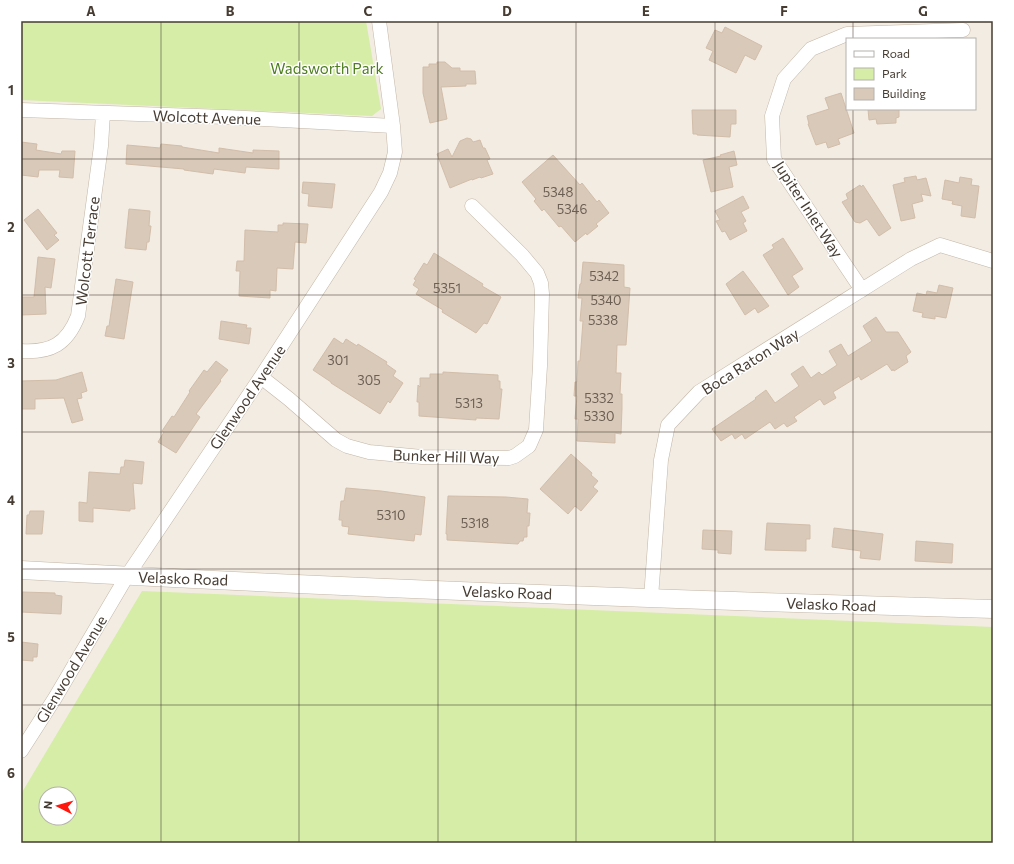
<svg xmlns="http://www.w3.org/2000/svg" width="1014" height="864" font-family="Commissioner,sans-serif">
<rect width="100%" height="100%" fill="#f3ece2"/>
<!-- green -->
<path fill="#d5eda6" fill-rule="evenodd" d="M21,21H366L381,109L372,116L21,100Z
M142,591L993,627V843H21V794ZM46,794H70V818H46Z"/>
<!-- building -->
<path fill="#d9c9b9" stroke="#d2bda9" d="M725,27L762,46L755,60L745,55L736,73L709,60L713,51L706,48L715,30L722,33Z
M437,62H445L452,68H460V71H475L476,84H466V86L441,87L447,119L430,123L423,93V67H429V64H437Z
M841,93L854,133L838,139L840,144L828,148L826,142L816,145L808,124H809L807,116L829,109L825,98Z
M868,109H899V117L896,118V123L877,124L876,119L869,120Z
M692,110H736V124H731L730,137L697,135V134H693Z
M467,138L471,139L473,142L480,140L483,148H485L490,159L487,160L493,174L481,178L480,177L472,180V179L450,188L437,154L448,149L452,157L460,141Z
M21,142L37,144L36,150L61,154L62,151H75L73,178L59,177L60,170H39L38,177L21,175Z
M161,144L182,146V147L219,153V148L253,153V150L279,151V169L246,167L245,173L214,169L213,174L184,170V169L126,164L127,145L160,148Z
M734,151L737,165L729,167L733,187L711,192L703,160L721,156L720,155Z
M553,155L580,185L582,183L597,202L599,200L609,213L596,224L598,226L587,235L586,233L575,242L561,226L559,227L544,209L542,211L534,201L536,199L522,182Z
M916,176L917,180L926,178L931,196L921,194L923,201L912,204L915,218L901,221L893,185L905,182L904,178Z
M960,177L972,179L971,185L979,186L975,218L961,216L962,206L952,204L953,201L942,199L945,180L959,183Z
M303,182L335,184L332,208L308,206L309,194L302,193Z
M860,185L861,187L863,185L891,228L879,236L867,219L860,223L855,222L842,202L848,199L846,194Z
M743,196L749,208L741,212L746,221L743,223L747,231L730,240L725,231L722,232L716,221L720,220L715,211Z
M38,209L57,233L54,235L59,240L47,250L24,220Z
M129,209L150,211L149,226H151L149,242H147L146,250L125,248Z
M283,223L308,224L306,243L295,242L293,269L277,268L276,291L270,290V298L239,296L240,271H236L237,261H244L245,230L278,232V225H283Z
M783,238L803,269L792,276L799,287L788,295L763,255L774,248L772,245Z
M434,253L464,272L483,284L482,286L501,297L487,324L484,323L476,333L442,312L443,310L416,294L419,289L413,285L416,280L414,279L424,263L427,265Z
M38,257L55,259L51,288L45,287L46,314L21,315V297H34Z
M583,262L624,265V287L630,288L626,345H617L616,373H621L620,394H622V408L621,434L615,433V443L577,441L578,419H575L577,396H574L575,382H577L578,361H580L583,321H580L582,298H578L580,284H581Z
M743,271L769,306L758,313L755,308L745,315L726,284Z
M116,279L133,282L124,339L105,336L107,326H109Z
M939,285L953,288L946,318L935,316V319L922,317L923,313L913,311L917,293L926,295L927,291L937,293Z
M876,317L886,332H898L911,352L906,356L908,362L894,371L893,369L892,371L887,364L861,380L859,376L833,392L836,398L824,405L820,399L794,417L797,421L787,427L784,423L775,429L770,422L745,439L742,434L735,439L732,434L721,441L712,429L756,399L755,398L766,390L775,403L799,386L791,374L803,366L811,378L819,372L822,375L837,365L829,351L841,344L848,356L872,341L863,326Z
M221,321L247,325L246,328H251L249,344L219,339Z
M334,338L343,344L346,339L357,346L358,344L387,362L386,364L396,371L393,376L403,383L390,403L388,401L380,414L331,383V382L313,370Z
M216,361L228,370L220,380L221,381L196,414L200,417L176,453L158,442L164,432L162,431L172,416L174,417L190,392L189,391L204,370L207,372Z
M82,372L87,391L81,393L82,398L77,399L83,420L72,423L64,398L35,399V409H21V381L56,380Z
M443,372L498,375V381H500V389H502L499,419L476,418V420L419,416V402H417L418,385L420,387V378H430V374H443Z
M571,454L592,473L591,475L598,481L593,487L598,491L581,511L575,506L568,514L540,489Z
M125,460L144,462L142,484L133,483L135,509H130V511L93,508V522L79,521V502L87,503L89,472L120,474L121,467H124Z
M346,488L381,491L425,497L421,535L415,534L414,541L348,534L349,527L342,526V520H339L341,501H344Z
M448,496L506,497L528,499L527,513H530L529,526H527V537H524L523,541H520L518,544L447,540V534H446Z
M30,511H44L42,534H26L27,515H29Z
M767,523L810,525V539H806V551L765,550Z
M834,528L883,534L880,560L860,558L861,551L832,547Z
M703,530L732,531L731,554L718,553V550L702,549Z
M916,541L953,544L952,563L915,561Z
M22,592L55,593V595L62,596L61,614L21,612Z
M21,642L38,644L37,657H33V661L21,660Z"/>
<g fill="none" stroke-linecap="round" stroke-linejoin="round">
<defs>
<path id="minor" d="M21,110L226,117L393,126
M862,290L774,159L772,116L784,79L811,49L847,34L963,30
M21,351C51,353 67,344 78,316L101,146L103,113
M261,377L289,399L336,440L347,446L369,452L422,457L509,458L515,456L529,446L536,430L540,366L542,294L541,283L537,273L522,255L472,206
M651,598L661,460L668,425L699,392L911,259L940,245L993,261
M21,751L55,698L127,576L261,377L381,192L390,173L395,152L393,126L379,21"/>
<path id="tertiary" d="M21,570C345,588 669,600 993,609"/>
</defs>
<!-- minor casing -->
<use href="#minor" stroke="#c3b6a7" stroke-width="15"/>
<!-- tertiary casing -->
<use href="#tertiary" stroke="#c3b6a7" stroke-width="19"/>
<!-- minor -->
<use href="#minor" stroke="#fff" stroke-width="14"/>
<!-- tertiary -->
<use href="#tertiary" stroke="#fff" stroke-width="18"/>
</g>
<!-- grid -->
<path fill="none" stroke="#463c32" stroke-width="1" stroke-opacity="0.55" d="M161,21V843M299,21V843M438,21V843M576,21V843M715,21V843M853,21V39M853,109V843M21,159H993M21,295H993M21,432H993M21,569H993M21,705H993"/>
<g text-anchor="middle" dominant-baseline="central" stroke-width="3" stroke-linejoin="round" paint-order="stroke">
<!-- number labels -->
<g font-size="13" fill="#6b5f54">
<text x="558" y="192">5348</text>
<text x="572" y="209">5346</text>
<text x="604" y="276">5342</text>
<text x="447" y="288">5351</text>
<text x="606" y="300">5340</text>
<text x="603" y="320">5338</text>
<text x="338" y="360">301</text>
<text x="369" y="380">305</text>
<text x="599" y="398">5332</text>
<text x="469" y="403">5313</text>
<text x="599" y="416">5330</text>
<text x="391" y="515">5310</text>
<text x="475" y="523">5318</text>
</g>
<!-- park labels -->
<g font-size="15" fill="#4d7d1f" stroke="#fff">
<text x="327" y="68">Wadsworth Park</text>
</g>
<!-- street labels -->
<g font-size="15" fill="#463c32" stroke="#fff">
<text transform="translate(207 117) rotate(2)">Wolcott Avenue</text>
<text transform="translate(809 209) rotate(57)">Jupiter Inlet Way</text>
<text transform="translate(87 251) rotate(-83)">Wolcott Terrace</text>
<text transform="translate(750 361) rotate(-32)">Boca Raton Way</text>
<text transform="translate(247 397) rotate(-56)">Glenwood Avenue</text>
<text transform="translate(446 456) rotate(2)">Bunker Hill Way</text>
<text transform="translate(183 578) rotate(2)">Velasko Road</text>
<text transform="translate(507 592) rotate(2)">Velasko Road</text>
<text transform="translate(831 604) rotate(2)">Velasko Road</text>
<text transform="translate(71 669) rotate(-59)">Glenwood Avenue</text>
</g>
</g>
<!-- border -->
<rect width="1014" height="864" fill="none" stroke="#ffffff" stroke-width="44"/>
<!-- legend -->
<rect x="846" y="38" width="130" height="72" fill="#ffffff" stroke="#b5b1ad"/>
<rect x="854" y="51" width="20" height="6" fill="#ffffff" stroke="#b5b1ad"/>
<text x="882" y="58" font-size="12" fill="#463c32">Road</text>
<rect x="854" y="68" width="20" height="12" fill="#d5eda6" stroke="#b5b1ad"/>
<text x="882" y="78" font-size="12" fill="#463c32">Park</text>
<rect x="854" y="88" width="20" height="12" fill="#d9c9b9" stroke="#b5b1ad"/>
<text x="882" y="98" font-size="12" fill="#463c32">Building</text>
<!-- north arrow -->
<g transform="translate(58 806) rotate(276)"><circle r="19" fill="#ffffff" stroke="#b5b1ad"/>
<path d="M0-3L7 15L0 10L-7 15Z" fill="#ff170e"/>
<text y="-6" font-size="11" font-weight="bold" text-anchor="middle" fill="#463c32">N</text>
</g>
<rect x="22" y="22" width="970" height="820" fill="none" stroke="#463c32" stroke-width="1.5"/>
<g font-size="13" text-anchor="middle" font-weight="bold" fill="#463c32">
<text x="91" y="16">A</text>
<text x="230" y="16">B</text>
<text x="368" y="16">C</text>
<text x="507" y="16">D</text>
<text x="646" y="16">E</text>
<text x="784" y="16">F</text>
<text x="923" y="16">G</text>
<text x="11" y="95">1</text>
<text x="11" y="232">2</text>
<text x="11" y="368">3</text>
<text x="11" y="505">4</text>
<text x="11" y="642">5</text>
<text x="11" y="778">6</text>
</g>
</svg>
